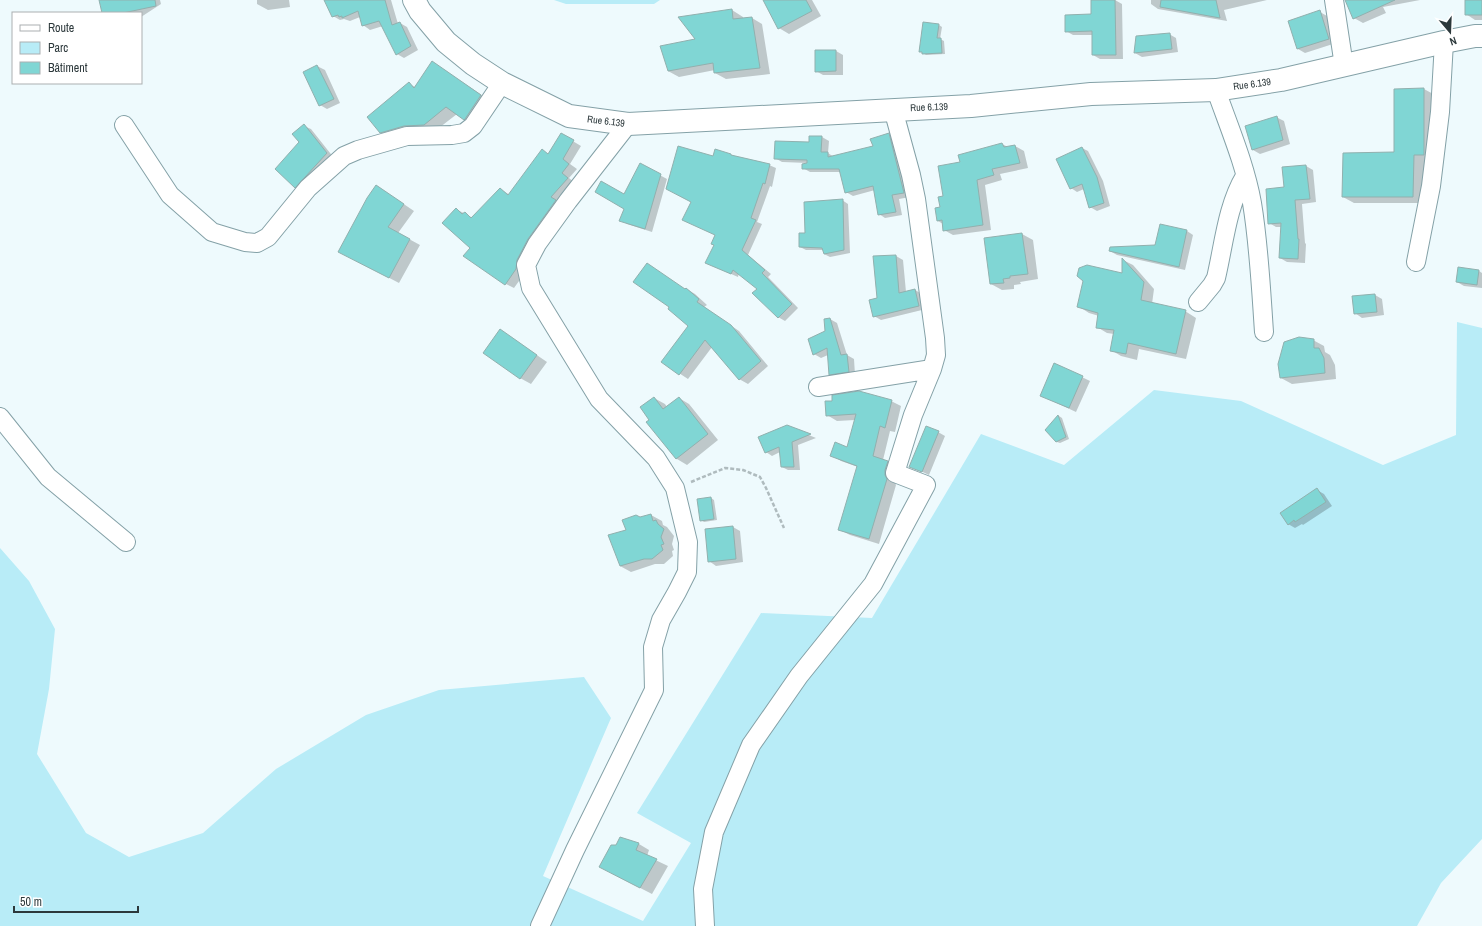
<svg xmlns="http://www.w3.org/2000/svg" width="1482" height="926" font-family="'Archivo Narrow',sans-serif">
<rect width="100%" height="100%" fill="#eefafd"/>
<!-- green -->
<path fill="#b8ecf7" d="M554,0H660L654,4H566Z
M1457,322L1482,328V839L1441,883L1417,926H0V548L29,581L55,629L49,689L37,754L86,833L129,857L203,833L276,769L366,715L439,690L584,677L611,718L543,876L643,921L691,843L637,813L761,613L872,618L981,434L1064,465L1154,390L1241,401L1383,465L1456,435Z"/>
<!-- shadow -->
<path fill="#0003" d="M100,0H160L161,4L141,17V13H103Z
M257,0H289L290,7L268,10L257,4Z
M325,0H391L398,24L400,23L407,27L418,50L404,58L397,54L383,26L370,30L363,25L360,17L350,21L344,19L340,20L333,16Z
M764,0H812L821,16L789,34L779,28Z
M1092,0H1115L1122,4L1123,59H1100L1093,55V35H1073L1066,31L1092,15Z
M1151,0H1267L1224,10L1227,21L1158,9L1151,4Z
M1346,0H1420L1383,7L1386,13L1363,23L1354,18Z
M1466,0H1482V20H1475L1466,14Z
M732,10L743,17V19L752,18L762,24L770,74L726,79L715,73V70L679,77L668,71L697,40Z
M1320,12L1327,16L1336,43L1305,53L1298,49Z
M939,25L942,27L940,39L944,41L945,54L926,55L920,51Z
M1169,34L1176,38L1178,52L1142,57L1135,53Z
M816,51H836L843,55V75H823L816,71Z
M317,66L325,70L340,103L327,109L320,105Z
M443,69L492,102L475,125L457,114L435,131L392,139L380,132L409,84L415,87Z
M1424,89L1435,95V160H1424V203H1354L1343,197L1395,153V90Z
M1276,117L1284,121L1290,144L1260,154L1253,150Z
M304,126L311,129L334,158L302,191L295,187Z
M561,134L581,146L570,164L577,169L569,178L575,183L524,274L514,288L506,284L471,248L456,209L473,218L500,189L510,195L542,150L549,155Z
M888,134L895,138L910,197L899,199L902,215L885,218L879,214L875,190L853,196L846,192L841,172H810L803,168L808,163L782,162L775,158L822,137L829,141L828,153L834,157L874,147Z
M1002,144L1008,147L1015,146L1024,151L1028,168L1000,174L1002,180L985,185L991,230L953,235L944,230L943,224L938,221L941,208L944,197L962,163Z
M1082,148L1088,151L1103,181L1110,206L1097,211L1090,207L1084,189L1077,192L1071,188Z
M731,155L769,165L776,168L772,187L770,186L757,222L762,224L748,255L771,274L768,277L798,308L785,321L778,317L759,289L739,273L738,277L713,266L716,235L684,220L714,157Z
M641,165L667,179L652,232L627,224L621,220L625,209L624,196Z
M1306,166L1313,170L1316,202L1302,204L1305,243L1306,244L1305,263L1287,262L1280,258L1282,227H1276L1269,223L1285,188Z
M377,186L414,211L398,233L420,245L399,283L349,257Z
M842,200L848,204L850,253L830,257L824,254V250H806L800,247L806,234Z
M1187,231L1193,235L1185,270L1117,255L1110,251L1156,246Z
M1022,234L1033,240L1038,279L1020,282L1021,284L1014,285V289L1002,290L991,284Z
M896,256L903,260L906,292L915,290L922,294L926,309L881,320L874,316L878,299Z
M1123,260L1133,265L1154,289L1152,304L1185,311L1196,318L1186,359L1139,349L1137,360L1121,356L1111,350L1114,334L1107,333L1097,327L1099,316L1089,313L1078,306L1123,274Z
M1459,268L1479,271L1482,273V288L1464,286L1457,282Z
M687,289L695,294L707,305L704,307L739,331L768,366L748,384L739,379L712,347L688,379L662,362L689,326Z
M1375,295L1382,299L1384,315L1362,318L1355,313L1353,297Z
M830,319L837,323L847,355L854,359L855,375L838,378L830,374L828,355L821,358L814,354L826,331Z
M500,330L547,362L531,384L520,378Z
M1313,340L1324,346L1325,352L1330,355L1335,365L1336,379L1292,384L1281,378Z
M1055,364L1090,381L1076,412L1048,399Z
M654,398L665,404L667,407L679,398L689,404L718,440L687,465L677,459L648,422L651,420Z
M891,401L901,406L895,432L890,431L883,460L897,468L894,481L896,485L879,544L850,535L840,530L858,467L841,461L831,455L848,448L855,420L837,421L827,415Z
M1059,416L1062,418L1069,439L1060,443L1057,442L1046,430Z
M787,426L816,438L798,445L800,470H788L782,467L780,452L772,456L766,452Z
M938,432L945,436L929,475L910,466Z
M1317,490L1324,494L1332,506L1303,525L1302,524L1295,528L1288,524Z
M711,498L714,500L717,520L704,522L701,520Z
M651,515L662,521L663,525L667,527L674,536L672,544L674,550L672,551L673,556L664,564H655L631,572L620,566L628,530L640,518Z
M733,527L740,531L743,562L716,566L709,561Z
M621,838L639,844L649,850L647,856L668,866L652,894L611,873L616,846Z"/>
<!-- building -->
<path fill="#80d6d4" stroke="#91b0ae" d="M99,0H155L156,6L123,13H102Z
M324,0H385L392,25L400,22L411,46L396,55L379,21L362,26L358,11L342,18V16L339,17L338,15L332,17Z
M763,0H806L812,11L778,29Z
M1091,0H1115L1116,55H1092V31L1065,32V15L1091,14Z
M1161,0H1216L1220,18L1160,7Z
M1345,0H1395L1353,19Z
M1465,0H1482V15H1465Z
M732,9L733,19L752,17L760,68L714,73L713,63L668,71L660,46L695,39L678,17Z
M1320,10L1329,39L1297,49L1288,21Z
M923,22L939,24L937,38H941L942,53L922,54V52H919Z
M1170,33L1172,49L1134,53L1136,36Z
M815,50H836V71L815,72Z
M432,61L481,95L465,119L464,120L446,107L424,125L404,126L380,133L367,117L409,82L414,88Z
M317,65L334,99L319,106L303,72Z
M1424,88V155H1414L1413,197H1342L1343,153L1394,152V89Z
M1277,116L1283,140L1252,150L1245,126Z
M304,124L327,153L295,188L275,169L299,142L292,134Z
M561,133L574,140L563,159L569,164L562,173L568,178L551,197L556,200L528,239L517,260L516,269L505,285L463,256L470,248L442,223L456,208L462,214L465,212L471,218L500,188L508,195L542,149L548,154Z
M889,133L904,193L892,195L896,212L878,215L873,186L845,193L839,169H802V164L807,163V160L774,159L775,141L809,142V136H822L821,152H828V157L873,146L870,139Z
M1002,143L1004,147L1015,145L1020,163L992,169L994,175L977,180L983,225L943,231L942,220L937,221L935,208L940,207L938,197L943,196L938,166L960,162L958,155Z
M678,146L713,156L715,149L731,154V155L770,164L765,184L763,183L751,218L756,220L742,250L765,270L762,273L792,304L778,318L752,293L757,289L733,270L731,274L705,263L714,245L711,244L715,235L682,220L691,202L666,189Z
M1082,147L1097,177L1104,203L1089,208L1082,184L1070,189L1056,159Z
M640,163L661,174L645,229L619,221L624,209L595,192L601,181L624,194Z
M1306,165L1310,199L1295,200L1298,239H1299L1298,259L1279,258L1281,223L1268,224L1266,189L1284,187L1282,167Z
M376,185L404,204L388,227L410,239L389,278L338,252L367,198Z
M843,199L844,250L824,254L822,248L799,247V233H805L804,202Z
M1160,224L1187,230L1179,267L1109,251L1110,247L1155,245Z
M1022,233L1028,274L1010,276V278L1003,279L1004,283L990,284L984,238Z
M896,255L899,293L915,289L919,306L873,317L869,300L877,298L873,256Z
M1122,258L1144,282L1141,300L1186,310L1176,354L1128,343L1126,354L1110,351L1114,330L1096,328L1098,313L1077,307L1083,281L1077,276L1079,268L1087,265L1122,273Z
M647,263L685,289L686,288L699,299L697,302L731,325L761,361L739,380L705,340L679,375L661,362L688,326L668,309L669,307L633,282Z
M1458,267L1479,270L1477,285L1456,282Z
M1375,294L1377,312L1354,314L1352,296Z
M830,318L841,355L847,354L849,372L829,375L827,348L813,355L808,339L825,331L824,319Z
M500,329L537,355L520,379L483,353Z
M1299,337L1314,339V348H1319L1324,358L1325,373L1280,378L1278,364L1284,342Z
M1054,363L1083,376L1069,408L1040,396Z
M859,391L892,400L885,428L880,426L873,456L888,461L885,470V475L887,479L869,539L838,530L857,466L830,456L835,442L847,447L856,414L826,416L825,401H832V395Z
M654,397L663,409L679,397L708,434L676,459L646,422L649,420L640,407Z
M1058,415L1066,437L1056,442L1045,430Z
M787,425L811,434L792,442L794,467H781L779,447L765,453L758,437Z
M926,426L939,431L922,472L909,467Z
M1317,488L1326,502L1295,522L1294,520L1288,525L1280,513Z
M711,497L714,519L700,521L697,499Z
M651,514L653,521L656,520L658,524L664,529L661,537L664,544L661,545L663,550L652,559H644L620,566L608,535L626,530L622,520L636,515L640,517Z
M733,526L736,559L708,562L705,529Z
M620,837L639,843L636,850L657,859L640,888L599,867L611,845H616Z"/>
<g fill="none" stroke-linecap="round" stroke-linejoin="round">
<defs>
<path id="minor" d="M1334,0L1344,66
M1216,90C1229,127 1245,164 1252,203C1259,245 1261,289 1264,332
M124,125L170,195L212,232L245,242L257,243L268,237L308,188L344,156L358,150L407,136L452,135L464,133L473,126L502,83
M1416,262L1431,186L1440,112L1444,42
M1198,302L1212,285L1216,278C1224,244 1227,206 1245,176
M818,387L932,369
M0,417L48,477L126,542
M540,926L575,850L654,690L653,647L661,620L677,592L687,572L688,542L675,488L656,458L599,399L531,288L526,265L537,244L568,201L628,124
M705,926L703,889L714,832L751,745L799,676L873,584L926,485L895,473L913,415L932,369L936,355L935,338L916,199L911,175L893,109"/>
<path id="tertiary" d="M414,0L420,11L446,42L473,64L502,83L569,116L628,124L971,106L1091,94L1216,90L1281,80L1444,42L1475,36H1482"/>
</defs>
<!-- minor casing -->
<use href="#minor" stroke="#84a1a7" stroke-width="20"/>
<!-- tertiary casing -->
<use href="#tertiary" stroke="#84a1a7" stroke-width="24"/>
<!-- path -->
<path stroke="#afbbbe" stroke-width="2.5" stroke-dasharray="4 2" stroke-linecap="butt" d="M691,482L725,468L743,470L760,477L766,488L784,528"/>
<!-- minor -->
<use href="#minor" stroke="#fff" stroke-width="18"/>
<!-- tertiary -->
<use href="#tertiary" stroke="#fff" stroke-width="22"/>
</g>
<g text-anchor="middle" dominant-baseline="central" stroke-width="3.5" stroke-linejoin="round" paint-order="stroke">
<!-- street labels -->
<g font-size="10" fill="#2c383b" stroke="#fff">
<text transform="translate(1252 84) rotate(-8)">Rue 6.139</text>
<text transform="translate(929 107) rotate(-2)">Rue 6.139</text>
<text transform="translate(606 121) rotate(7)">Rue 6.139</text>
</g>
</g>
<!-- legend -->
<rect x="12" y="12" width="130" height="72" fill="#ffffff" stroke="#abafb1"/>
<rect x="20" y="25" width="20" height="6" fill="#ffffff" stroke="#abafb1"/>
<text x="48" y="32" font-size="12" fill="#2c383b">Route</text>
<rect x="20" y="42" width="20" height="12" fill="#b8ecf7" stroke="#abafb1"/>
<text x="48" y="52" font-size="12" fill="#2c383b">Parc</text>
<rect x="20" y="62" width="20" height="12" fill="#80d6d4" stroke="#abafb1"/>
<text x="48" y="72" font-size="12" fill="#2c383b">Bâtiment</text>
<!-- north arrow -->
<g transform="translate(1450 32) rotate(161)" stroke="#ffffff" stroke-width="3" paint-order="stroke">
<path d="M0-3L7 15L0 10L-7 15Z" fill="#2c383b"/>
<text y="-6" font-size="11" font-weight="bold" text-anchor="middle" fill="#2c383b">N</text>
</g>
<!-- scale -->
<path d="M14 906v6h124v-6" fill="none" stroke="#2c383b" stroke-width="2"/>
<text x="20" y="906" font-size="12" fill="#2c383b" stroke="#ffffff" stroke-width="3" paint-order="stroke">50 m</text>
</svg>
